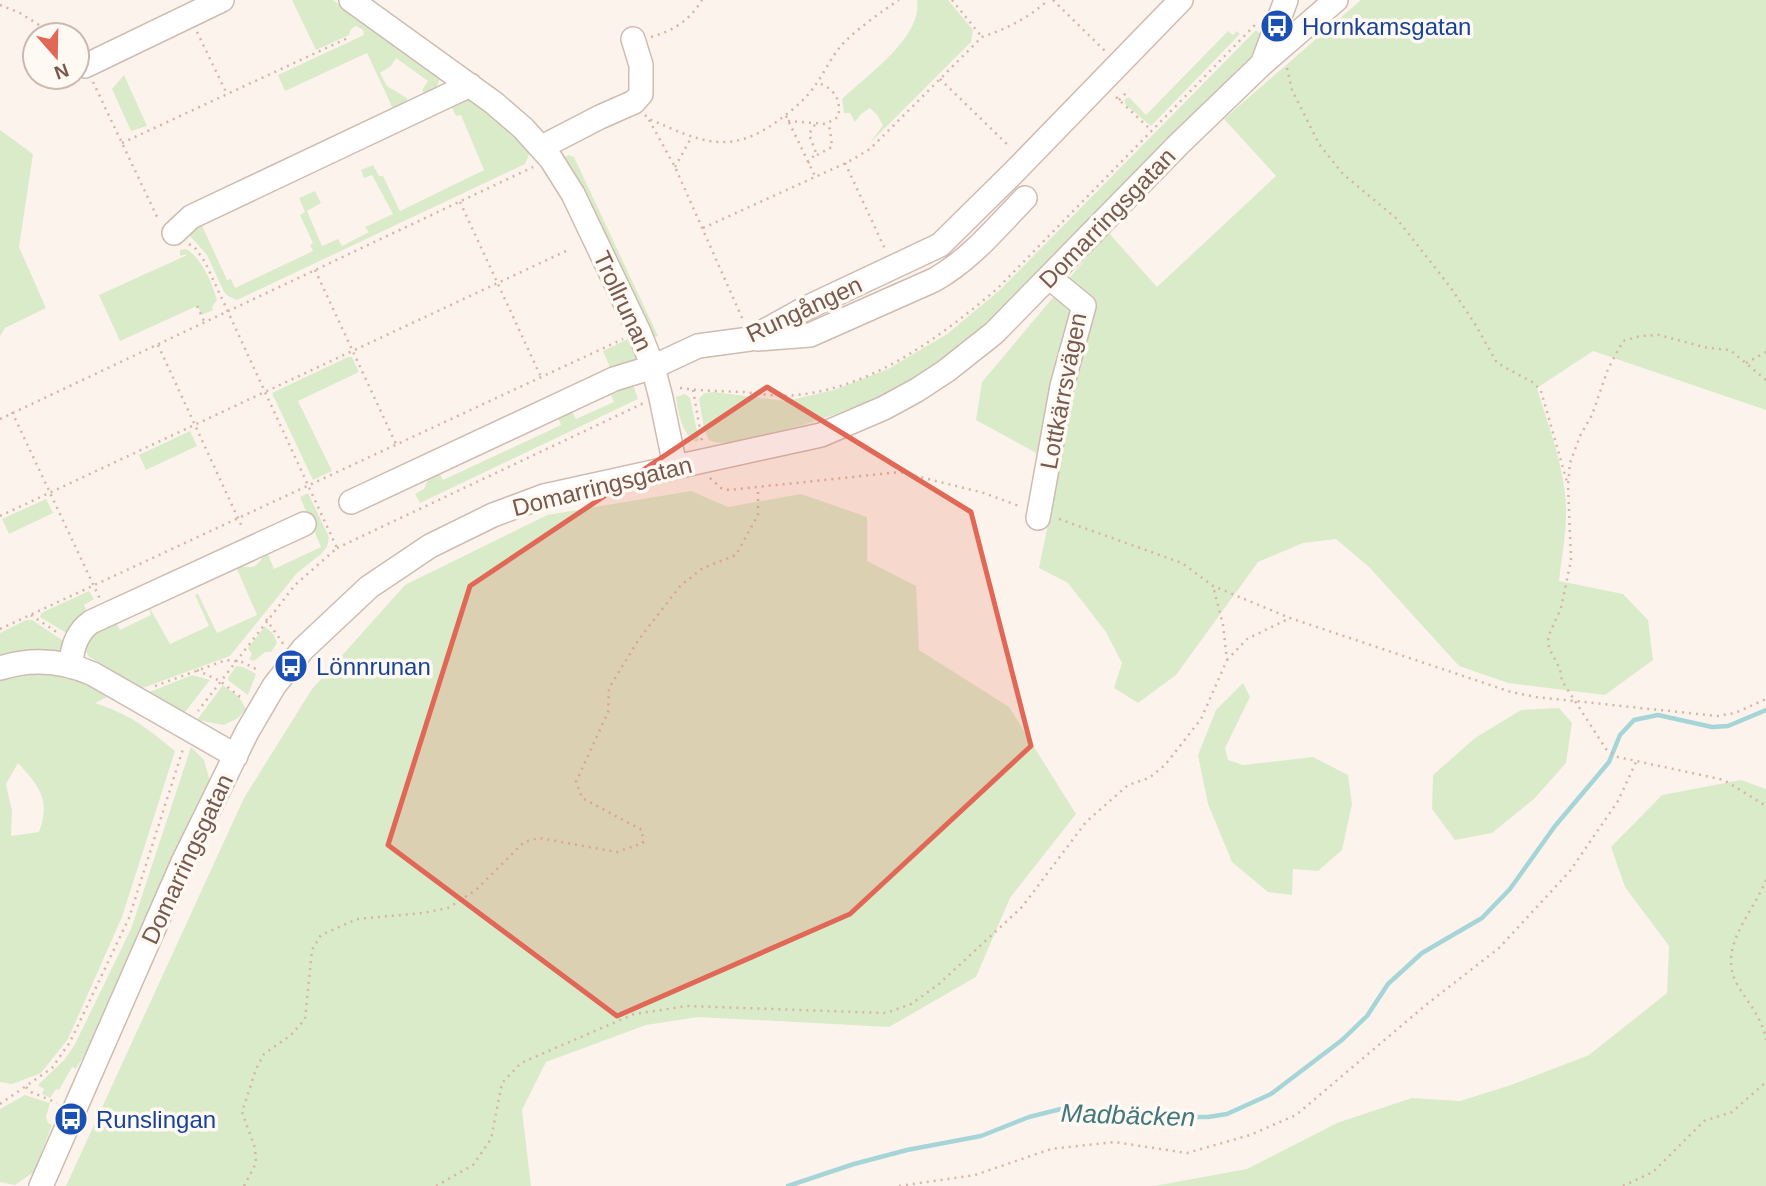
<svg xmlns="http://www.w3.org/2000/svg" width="1766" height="1186" font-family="Arial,sans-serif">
<rect width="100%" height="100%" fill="#fcf4ec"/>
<!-- green -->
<path fill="#daebca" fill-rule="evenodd" d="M292,0H333L440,77L437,88L425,95L422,90L428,81L396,58L391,66L380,73L387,86L407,98V103L394,111L367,53L285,91L278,75L364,35L363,30L356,26L351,29L349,35L316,50Z
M917,0H948L973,30L971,42L870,143L883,125L877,115L870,108L861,114L855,122L850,113H844L842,99C866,76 923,37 917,0Z
M1361,0H1766V410L1593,351L1537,388C1548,426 1564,465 1566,505C1567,530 1562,556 1559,581L1623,594L1648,620L1653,660L1605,695L1508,683L1459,666L1370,568L1336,539L1303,543L1258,562L1176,675L1138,703L1114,688L1122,663L1106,632L1068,583L1039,568L1060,466L976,420L982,382L1108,232L1157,287L1276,176L1224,119Z
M1256,30L1261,35L1258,51L1248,62C1195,114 1143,167 1092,220C1061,252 1031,285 999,315C936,375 855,414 771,433C756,437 722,448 709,440L704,429L699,398L705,393L713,392L786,401L834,390L888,369L947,334L1000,290Z
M1228,31L1233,35L1237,31L1240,34L1151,126L1126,105L1124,100L1129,97L1146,115Z
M124,75L147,126L131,131L112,89Z
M466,96C483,109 525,135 529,155L525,164L237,300L228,296L224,292L207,255L190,236L189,233L199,219L227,280L231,279L235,288L313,251L310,245L313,243L300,215L305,212L299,198L315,191L321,203L307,211L322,246L338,239L342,246L369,232L365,227L393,214L372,175L364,178L361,170L373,165L379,176H383L400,211L484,170L461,115L456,116L449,102Z
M0,130L33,154L19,247L46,308L5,328L0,336Z
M569,155L574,157L658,336L650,339L561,158Z
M186,249C202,258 212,283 217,300L212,307L213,310L202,315L197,306L120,341L99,295L187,255L186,254L180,256V250Z
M628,339H630L637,351L635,361L612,372L603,351Z
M348,357H352L359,372L298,401L332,471L313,480L272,393Z
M632,382L638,399L420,503L415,494L424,489L430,475L439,472L443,480L561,425L556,414L570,408L576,419L614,402L611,395L599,400L597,394Z
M685,394L690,398L699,440L696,442C682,434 678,413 676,397Z
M190,431L197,446L146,470L139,455Z
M691,491L728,507L801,494L867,517V561L916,586L919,650L1009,707L1076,814L1010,898L976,977L889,1027L698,1017L646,1025L546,1062L522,1110L531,1186H66L244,798L312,689L405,585L547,515Z
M308,493L329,537L327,547L321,554L297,573L230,656L140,689L88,656L83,642L114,618L120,630L151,615L147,603L170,644L209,626L195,595L198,594L217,633L257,615L237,569L221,574L232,563C252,570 257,570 266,550L274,569L321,547L300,497Z
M46,499L53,513L9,534L2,519Z
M89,591L94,599L84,605L86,609L73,622L68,634L40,617L41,613Z
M26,620H32L65,642L63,651L0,657V633Z
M265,626L274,635L277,643L271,652H265L254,661L249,659L252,654L248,648Z
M236,666L243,667L256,674L248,695L229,681L228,678Z
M60,671L112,695L95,703C131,715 146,727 175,751L122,917L68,1039L41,1073L12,1084L0,1082V674ZM18,763C39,786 51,800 39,832L11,836L12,811L6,784Z
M192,675L210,680L185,712L147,693Z
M1243,683L1250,697L1225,748L1228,760L1243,765L1313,757L1348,775L1352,804L1342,850L1318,871L1293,869L1292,895L1268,892L1232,862L1208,804L1198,755L1216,710Z
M223,685L239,697L246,709L238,718L224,725L197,720Z
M1559,708L1572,723L1566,763L1534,799L1492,833L1455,840L1432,809L1433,775L1475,738L1521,710Z
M191,747L204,760L210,781L102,1024L76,1069L72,1067L59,1090L56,1089L50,1098L42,1094L44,1089L38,1085L65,1059L75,1044L131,929Z
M1741,780L1766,789V1186H1154L1247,1169L1337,1123L1412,1098L1460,1101L1511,1085L1589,1055L1667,993L1669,946L1625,887L1611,847L1662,795Z
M25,1095L50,1103L46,1117L48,1123L52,1125L34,1172L15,1185L0,1182V1109Z"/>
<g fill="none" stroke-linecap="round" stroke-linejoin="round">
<!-- stream -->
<path stroke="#a6d5d8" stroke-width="4.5" d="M788,1186L854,1164L907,1150L981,1136L1029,1117L1061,1109L1174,1117H1208L1227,1114L1271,1094L1342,1040L1367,1016L1388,984L1422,953L1482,918L1510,889L1555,826L1609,762L1620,735L1634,720L1658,715L1712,727L1728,726L1766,710"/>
<defs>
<path id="minor" d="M351,0L494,103L523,128L551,159L573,194L639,332L653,367L661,398L675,466
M1263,62L1286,0
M85,66L222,0
M542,147L600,117L634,102L641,94V65L633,39
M174,233L191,217L470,85
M757,339L810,335L934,280C970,260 997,227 1025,198
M351,502L614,379L653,367L698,346L750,339L804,309L940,245L1014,172L1181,0
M1038,518L1062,386L1084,306L1050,278
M71,664C72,647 77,632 91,622L304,524
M0,668C32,658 62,660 93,674L236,756
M41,1186L183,862L247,732L274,686L303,649L369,587L430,546L493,515L544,496L821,435L884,408L917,390L946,371L994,333L1179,144L1262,64L1336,0"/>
</defs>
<!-- minor casing -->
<use href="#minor" stroke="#cfbbb1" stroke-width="26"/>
<!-- path -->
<path stroke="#d7b4a6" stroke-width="2.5" stroke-dasharray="2 5" stroke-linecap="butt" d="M952,0L982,37
M1053,0L1105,51
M0,5L20,13L55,35
M197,32L226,92
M651,37C673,31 690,20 702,0
M1287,68L1292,90L1319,144L1343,174L1397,219L1451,288L1475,324L1497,363L1534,383L1541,391L1567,482
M940,79L1010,147
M93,82L159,221
M1116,97L1151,130
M1119,100L1129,90
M645,115L649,119C700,141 729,157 779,120C791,111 805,100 814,87C823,75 831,58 840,47C850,34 885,9 899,0
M786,116L815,176
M649,120L675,167L743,320
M788,121L826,124L838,117C842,101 834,87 817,83
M122,143L350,37
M817,155L832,147L830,129L826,124
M808,163L816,153L809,134L816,123
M845,163L885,249
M675,167L691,138
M460,202L541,377
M703,228L848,162L870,149L982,37C1006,29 1029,18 1048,0
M189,244L196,249L205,262L337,548L295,585L198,711
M315,270L396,444
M197,306L204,321
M158,345L243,529
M1746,363L1766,352
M1766,380L1730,350L1708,348L1659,335L1640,336L1623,341L1608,369L1592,415L1580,436L1570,463L1568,485L1571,560L1561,608L1548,637L1549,648L1560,669L1562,681L1606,749L1618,757L1724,780L1766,806
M680,388C701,391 722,391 744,392C761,394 779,397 797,395C874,387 940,337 997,289L1256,24
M693,390L702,441
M12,412L100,599
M0,419L533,167
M710,478L721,488L729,490L900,472L984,493L1019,506
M0,516L566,251
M1059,519L1182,563L1213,586L1290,618L1511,692L1536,697L1717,716L1735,713L1766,699
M337,548L644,403
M31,615L58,633
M266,619L284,645
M0,629L623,339
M1227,660L1247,639L1290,618
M197,670L220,681L244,700
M155,686L226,660L242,662L260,671
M1766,880C1752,915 1716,948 1738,986C1749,1004 1762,1018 1766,1040
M26,1087L31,1092L57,1103
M0,1104L52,1068L70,1042L129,918L183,749
M244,1186L256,1163L255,1148L242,1112L256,1069L264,1054L291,1035L305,1019L312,950L321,935L357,919L423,913L448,908L476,890L524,842L539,838L617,852L643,843L642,830L582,798L576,782L608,712L609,688L639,639L681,585L703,568L736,555L758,515V487
M436,1186L473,1165L491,1139L502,1083L521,1063L634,1014L688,1006L886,1013L911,1004L939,984L1022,907L1086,822L1128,785L1149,778L1165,765L1201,719L1227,660L1223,625L1213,586
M899,1186L975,1175L1051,1149L1114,1142L1187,1153L1250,1135L1296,1115L1427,1004L1499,948L1570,871L1618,801L1636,762
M1623,1186L1653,1172L1704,1121L1732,1112L1766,1082"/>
<!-- minor -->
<use href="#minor" stroke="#fff" stroke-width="23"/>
</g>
<!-- marked area -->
<path fill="#e16756" fill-opacity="0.2" stroke="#e16756" stroke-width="5" stroke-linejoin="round" d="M767,387L971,512L1031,746L850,914L617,1016L388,845L470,586Z"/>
<!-- icons -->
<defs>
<symbol id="bus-disc" viewBox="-11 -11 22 22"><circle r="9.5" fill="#1a4fb4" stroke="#fff9f3"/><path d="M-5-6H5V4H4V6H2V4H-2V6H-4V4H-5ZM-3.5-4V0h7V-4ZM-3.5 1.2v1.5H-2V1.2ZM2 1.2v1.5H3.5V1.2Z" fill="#fff"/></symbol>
</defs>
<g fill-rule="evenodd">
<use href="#bus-disc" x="1258" y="7" width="38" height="38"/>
<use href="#bus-disc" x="272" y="647" width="38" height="38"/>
<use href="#bus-disc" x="52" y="1100" width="38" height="38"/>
</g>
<g text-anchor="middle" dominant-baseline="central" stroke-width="7" stroke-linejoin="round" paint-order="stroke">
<!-- transit labels -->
<g font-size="24" fill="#164399" stroke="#fff9f3" text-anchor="start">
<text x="1302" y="26">Hornkamsgatan</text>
<text x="316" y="666">Lönnrunan</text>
<text x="96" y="1119">Runslingan</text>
</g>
<!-- street labels -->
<g font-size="24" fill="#78594e" stroke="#fff9f3">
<text transform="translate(1107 218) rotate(-46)">Domarringsgatan</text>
<text transform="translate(623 301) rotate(65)">Trollrunan</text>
<text transform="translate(804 309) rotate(-25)">Rungången</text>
<text transform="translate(1063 391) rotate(-79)">Lottkärrsvägen</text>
<text transform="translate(602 486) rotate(-14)">Domarringsgatan</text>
<text transform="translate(187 859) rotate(-65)">Domarringsgatan</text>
</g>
<!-- water labels -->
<g font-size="26" font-style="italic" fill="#42787c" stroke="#fff9f3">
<text transform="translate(1128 1115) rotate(2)">Madbäcken</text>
</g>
</g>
<!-- north arrow -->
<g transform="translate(56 56) rotate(160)"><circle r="33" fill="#fff9f3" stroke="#c9b9b1" stroke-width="2"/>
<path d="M0-5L12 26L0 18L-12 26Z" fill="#e16756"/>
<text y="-10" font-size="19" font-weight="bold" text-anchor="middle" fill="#78594e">N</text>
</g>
</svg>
